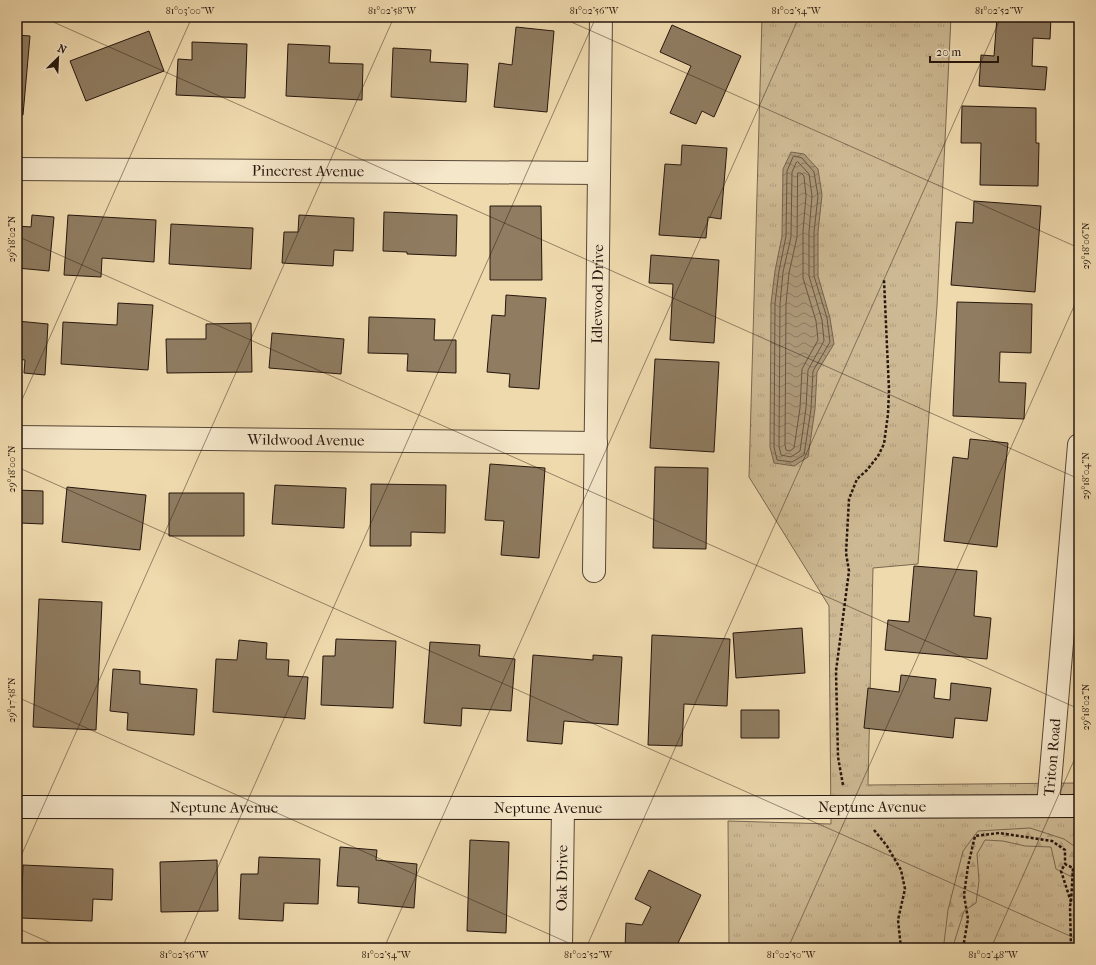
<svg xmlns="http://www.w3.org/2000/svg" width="1096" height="965" font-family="'IM FELL French Canon',serif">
<defs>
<pattern id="grass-tufts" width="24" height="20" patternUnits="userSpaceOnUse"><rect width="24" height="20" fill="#cdb993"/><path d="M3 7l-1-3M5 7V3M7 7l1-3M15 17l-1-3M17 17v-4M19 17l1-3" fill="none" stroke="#b09e7e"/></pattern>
<pattern id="forest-firs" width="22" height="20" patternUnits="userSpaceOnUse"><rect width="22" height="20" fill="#cdb993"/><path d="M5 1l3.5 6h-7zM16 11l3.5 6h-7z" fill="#b09e7e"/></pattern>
<pattern id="water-waves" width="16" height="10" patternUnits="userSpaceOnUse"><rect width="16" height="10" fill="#ab9777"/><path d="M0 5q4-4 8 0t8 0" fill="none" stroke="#8b7a60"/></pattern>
</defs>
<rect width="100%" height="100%" fill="#efdaae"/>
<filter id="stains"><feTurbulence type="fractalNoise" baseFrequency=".005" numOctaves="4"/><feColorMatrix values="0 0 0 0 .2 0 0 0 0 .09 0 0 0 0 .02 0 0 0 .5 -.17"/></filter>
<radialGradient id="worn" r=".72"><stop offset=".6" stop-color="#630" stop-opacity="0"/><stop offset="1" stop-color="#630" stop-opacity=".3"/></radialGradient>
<!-- grass -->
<path fill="url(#grass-tufts)" stroke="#7a6850" d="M762,17H951L937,306L918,564L873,568L868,785L1079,783V948H729L728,821L831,824L829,606L749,477Z"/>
<!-- forest -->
<path fill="url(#forest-firs)" stroke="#7a6850" d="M1030,828L1064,839L1077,848L1072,877L1056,869L1051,847L1025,846L1003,841L985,840L977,854L979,881L976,903L964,911L954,943L959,948H949L944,943L948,910L963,851L978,831Z"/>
<!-- water -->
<path fill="url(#water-waves)" stroke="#76634d" d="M791,152L804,154L818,169L822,195L818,232V276L830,318L834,344L817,372L815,409L808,457L794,466L774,463L770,447L771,303L775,271L782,236L783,169Z"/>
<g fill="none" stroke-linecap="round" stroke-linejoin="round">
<!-- shore -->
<path stroke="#685642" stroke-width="1" d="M795,156L802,158L814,172L818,196L814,232V276L827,318L830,342L813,371L811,409L804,455L792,462L777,460L774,447L775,303L779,271L786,236L787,171L793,157Z
M798,162L809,174L812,196L809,232V276L822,320L824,341L808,370L806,408L800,451L791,457L781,455L779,446L780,304L783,272L791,237L792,172L796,163Z
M798,173H801L804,176L806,196L803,231V278L816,321L818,340L802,369L800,408L794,448L790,451L786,450L785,445L786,304L789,273L797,237Z"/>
</g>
<!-- building -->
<path fill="#8f7c61" stroke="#26160d" d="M997,17H1051L1050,39L1033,38L1032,66L1047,67L1045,90L979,86L981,55L994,56Z
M672,25L741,56L714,117L702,111L696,124L670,113L691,66L660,52Z
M516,27L554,31L547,112L494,107L499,63L512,65Z
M149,31L164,71L86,101L70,61Z
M17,35L30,36L23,115L17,114Z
M192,42L247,44L245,98L176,95L178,59L192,60Z
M288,44L330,46L329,63L363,64L362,100L286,96Z
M393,48L431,50L430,62L468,64L466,102L391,97Z
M962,106L1036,108V143H1039L1038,186L980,185L981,143H961Z
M682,145L727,148L721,219L708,217L706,238L659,235L665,164L681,165Z
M974,201L1041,206L1035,292L951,285L956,222L973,223Z
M490,206H541L542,280H490Z
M384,212L457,215L456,256L407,254V252L383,251Z
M32,215L54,217L49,271L17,268V226L31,227Z
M68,215L156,220L154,262L102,258L101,277L64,275Z
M299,215L354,218L353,251L334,250L333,266L282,263L284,232H298Z
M171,224L253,228L251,269L169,264Z
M651,255L719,260L714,343L670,340L673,284L649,283Z
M506,295L546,298L539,389L509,387L510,374L487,372L492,315L505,316Z
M957,302L1032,304L1031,353L1000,352L999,382L1026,383L1024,419L953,416Z
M118,303L153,305L148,370L61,364L63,322L117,325Z
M369,317L435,319L434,340H456V373L407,371L408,354L368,353Z
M17,321L48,324L45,375L24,373L25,360L17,359Z
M251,323L252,372L167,373L166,339H206V324Z
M272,333L344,339L341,374L269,368Z
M655,359L719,362L714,452L650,448Z
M970,439L1008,443L997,547L944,541L953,457L968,459Z
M490,464L545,468L539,558L501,555L504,521L485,520Z
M655,467L708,468L706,549L653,548Z
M371,484L446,485L445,533L411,532V546H370Z
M275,485L346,488L344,528L272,524Z
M67,487L146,495L140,550L62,542Z
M17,490L43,491V524L20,523V540H17Z
M169,493H244V536H169Z
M914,566L977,571L974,616L991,618L987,659L885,650L888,620L909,622Z
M39,599L102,602L96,730L33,727Z
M802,628L805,673L736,678L733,633Z
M652,635L730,639L727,706L684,704L682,746L648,745Z
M336,639L396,641L393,708L321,705L323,656H335Z
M239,640L267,643L266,659L289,660L288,676L308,677L305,719L213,712L216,659L237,660Z
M430,642L480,645L479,656L515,659L511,711L462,708L461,726L424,723Z
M533,655L593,660V655L622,657L618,725L564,721L562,744L527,741Z
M113,669L140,671V684L197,689L194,735L127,730L128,713L110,711Z
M901,675L936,679L934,698L950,700L951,683L991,688L987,721L955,718L953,738L864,728L868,688L899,692Z
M741,710H779V738H741Z
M470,840L509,842L506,933L467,931Z
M340,847L377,850L376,860L417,864L414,908L358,903L359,887L337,886Z
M259,857L320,859L318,904L284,903L283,921L239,919L241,874H258Z
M217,860L218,911L161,912L160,862Z
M23,865L113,869L112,900L93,899L92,921L21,918Z
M649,870L701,895L677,945V948H625L626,923L642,925L651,907L635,899Z"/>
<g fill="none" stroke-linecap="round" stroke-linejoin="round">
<defs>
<g id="street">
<path id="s1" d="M17,169L599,173"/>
<path id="s2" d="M17,437L596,443"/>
<path id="s3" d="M594,571L601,17"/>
<path id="s4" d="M1048,806L1079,445"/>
<path id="s5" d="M561,948L563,808"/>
</g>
<g id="secondary">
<path id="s6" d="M17,807L563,808L1079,806"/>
</g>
</defs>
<!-- street casing -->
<use href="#street" stroke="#584735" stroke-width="24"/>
<!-- secondary casing -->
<use href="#secondary" stroke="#26160d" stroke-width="24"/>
<!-- path -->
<path stroke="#26160d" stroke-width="2.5" stroke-dasharray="3 2" stroke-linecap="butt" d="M843,785L838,757L836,671L849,571L846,553L849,499L857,479L867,470L878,456L884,444L888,414L889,390L884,280
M874,830L887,846L901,870L905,889L898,920L901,948
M1071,902L1061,871L1065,864L1073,868L1071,902L1070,906L1071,948
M963,948L968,919L964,895L968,866L975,836L999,833L1052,841L1065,850V864"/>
<!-- street -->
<use href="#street" stroke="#f5e7ca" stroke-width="22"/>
<!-- secondary -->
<use href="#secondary" stroke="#f5e7ca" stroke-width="22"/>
</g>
<!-- ticks -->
<path fill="none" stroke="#26160d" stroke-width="1" stroke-opacity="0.45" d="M42,17L1079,479M560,17L1079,248M1078,17H1079M17,236L1079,709M17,411L192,17M17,467L1079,940M17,697L580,948M17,865L394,17M17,928L62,948M182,948L596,17M384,948L799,17M586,948L1001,17M788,948L1079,295M991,948L1079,749"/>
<g text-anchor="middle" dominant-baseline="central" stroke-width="3" stroke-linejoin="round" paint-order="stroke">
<!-- street labels -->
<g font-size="15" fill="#26160d" stroke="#f5e7ca">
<text stroke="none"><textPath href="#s1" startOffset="291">Pinecrest Avenue</textPath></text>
<text stroke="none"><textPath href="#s3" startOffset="277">Idlewood Drive</textPath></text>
<text stroke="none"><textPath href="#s2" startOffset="289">Wildwood Avenue</textPath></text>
<text stroke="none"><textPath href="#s4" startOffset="49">Triton Road</textPath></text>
<text stroke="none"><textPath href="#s6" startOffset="207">Neptune Avenue</textPath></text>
<text stroke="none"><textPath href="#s6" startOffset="855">Neptune Avenue</textPath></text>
<text stroke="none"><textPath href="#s6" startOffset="531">Neptune Avenue</textPath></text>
<text stroke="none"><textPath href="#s5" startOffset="70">Oak Drive</textPath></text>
</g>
</g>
<!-- margin -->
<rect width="1096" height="965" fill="none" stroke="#efdaae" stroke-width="44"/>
<!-- north arrow -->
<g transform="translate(58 58) rotate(24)" stroke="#f5e7ca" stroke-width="3" paint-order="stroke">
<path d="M0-3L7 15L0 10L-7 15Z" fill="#26160d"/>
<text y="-6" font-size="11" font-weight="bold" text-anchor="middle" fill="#26160d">N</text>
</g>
<!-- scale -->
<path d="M930 56v6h68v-6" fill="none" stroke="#26160d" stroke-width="2"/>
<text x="936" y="56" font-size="12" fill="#26160d" stroke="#f5e7ca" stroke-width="3" paint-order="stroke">20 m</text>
<rect x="22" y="22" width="1052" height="921" fill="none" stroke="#26160d" stroke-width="1.5"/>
<g font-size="10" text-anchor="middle" fill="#26160d">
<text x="190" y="14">81°03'00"W</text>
<text x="392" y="14">81°02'58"W</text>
<text x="594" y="14">81°02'56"W</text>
<text x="796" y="14">81°02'54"W</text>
<text x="999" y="14">81°02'52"W</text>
<text transform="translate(11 239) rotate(-90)" y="4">29°18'02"N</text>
<text transform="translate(1085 246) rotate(-90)" y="4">29°18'06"N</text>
<text transform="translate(11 469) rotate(-90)" y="4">29°18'00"N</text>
<text transform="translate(1085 476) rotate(-90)" y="4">29°18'04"N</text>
<text transform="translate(11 700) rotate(-90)" y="4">29°17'58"N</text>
<text transform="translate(1085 707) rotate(-90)" y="4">29°18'02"N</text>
<text x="184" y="958">81°02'56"W</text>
<text x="386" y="958">81°02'54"W</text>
<text x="588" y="958">81°02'52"W</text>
<text x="791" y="958">81°02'50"W</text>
<text x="993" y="958">81°02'48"W</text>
</g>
<rect width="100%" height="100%" filter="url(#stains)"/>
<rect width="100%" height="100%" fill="url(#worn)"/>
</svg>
